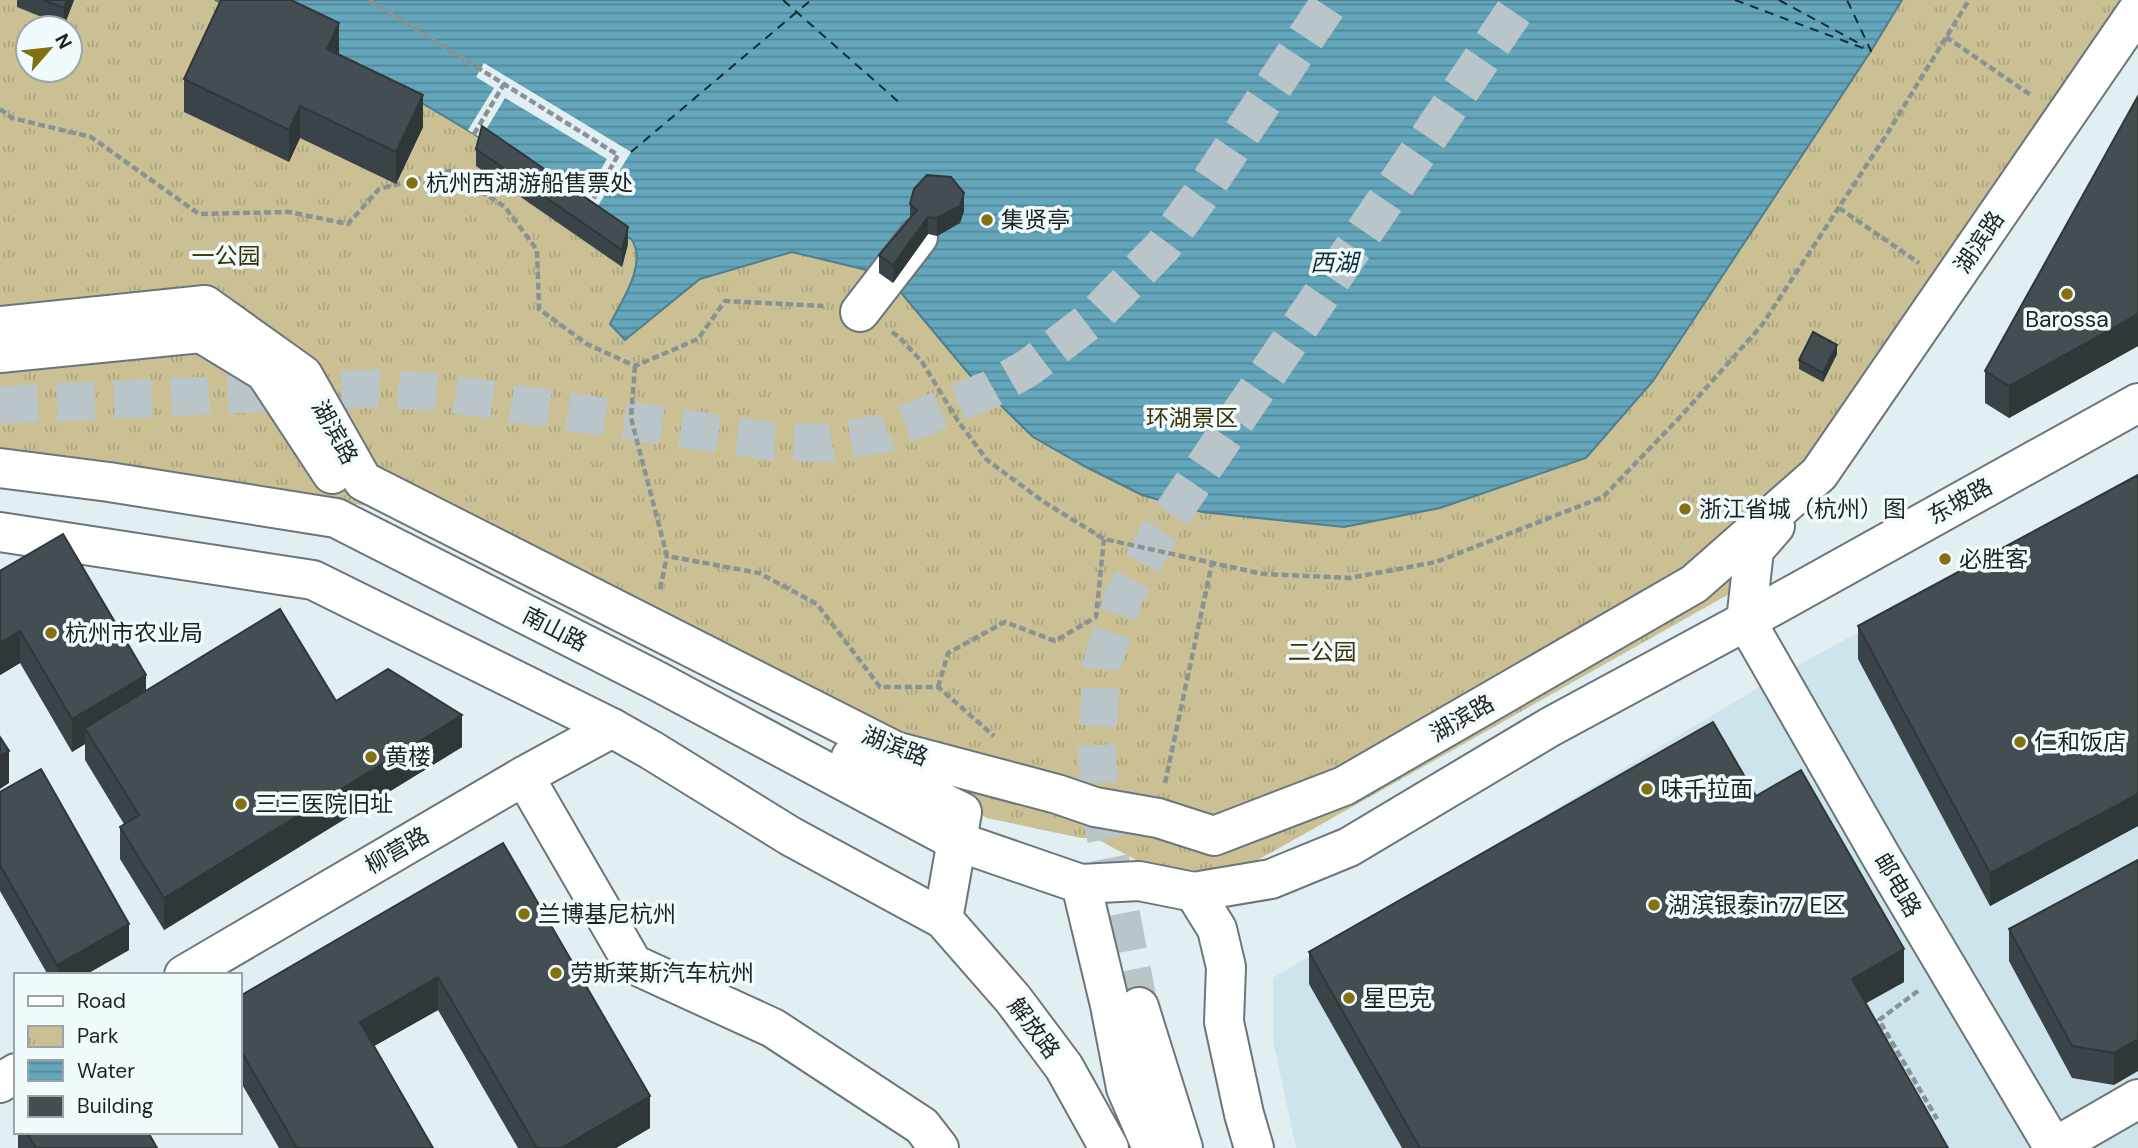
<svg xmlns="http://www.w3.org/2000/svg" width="2138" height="1148" font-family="'DM Sans','Noto Sans SC',sans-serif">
<defs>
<pattern id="park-tufts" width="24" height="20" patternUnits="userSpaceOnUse" patternTransform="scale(1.75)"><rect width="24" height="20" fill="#cac094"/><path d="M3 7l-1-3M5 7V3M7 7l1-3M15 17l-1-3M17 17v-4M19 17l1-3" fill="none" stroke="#ada57f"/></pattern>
<pattern id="water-rules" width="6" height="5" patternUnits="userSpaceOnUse" patternTransform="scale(1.75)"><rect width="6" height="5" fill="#64a6bb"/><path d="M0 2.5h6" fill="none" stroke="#528798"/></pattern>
</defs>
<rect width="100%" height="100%" fill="#e1eef2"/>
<!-- built -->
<path fill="#cee4ec" d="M2138,477V1148H1296L1273,1040V978L1756,689Z"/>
<!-- park -->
<path fill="url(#park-tufts)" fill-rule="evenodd" d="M0,0H2138L1745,585L1235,873L1151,868L1095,838H1081L987,818L673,657L367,506L101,462L0,450ZM28,28H70V70H28Z"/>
<!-- water -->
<path fill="url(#water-rules)" stroke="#4f7e8e" stroke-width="2" d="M215,0H1902L1871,51L1653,381L1586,458L1440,508L1344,527L1202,512L1142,495L1086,467L1033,437L969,374L893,283L879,273L792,252L700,279L625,340L610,324C622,300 647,265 632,240L474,134L393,86Z"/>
<!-- pier -->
<path fill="#e1eef2" d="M484,63L631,152L593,214L579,206L607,159L505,98L481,138L468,130L494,88L476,77Z"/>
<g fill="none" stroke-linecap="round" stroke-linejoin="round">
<!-- ferry -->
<path stroke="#0e2f39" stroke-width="2" stroke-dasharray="9 7" stroke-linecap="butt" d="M783,0L901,104
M1735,0L1871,51L1847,0
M1779,0L1864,46
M631,152L811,0"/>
<!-- major-tunnel -->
<path stroke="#bac5c9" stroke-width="38" stroke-dasharray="38 19" stroke-linecap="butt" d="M0,405L378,388L444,393L768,441L829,443L885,433L991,389L1028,368L1092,319L1163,246L1200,196L1331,0
M1139,1007L1099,801L1097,739L1102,664L1124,596L1159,533L1522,0"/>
<defs>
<path id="minor" d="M860,312L918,237
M0,326L205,305L303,375L363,481L895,751L1057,794L1095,807L1158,818L1214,836L1344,786L1694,584L1819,474L2138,10
M0,353L201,333L265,372L332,474
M851,757L962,812L943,919
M524,776L633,964L773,1028L922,1126L939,1148
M1194,892L1271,879L1349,847L1550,727L1746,621L1754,550L1775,526
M184,975L524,776L612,728
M0,1083L16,1073
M2054,1148L1882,858L1746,621L2138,403"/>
<path id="major" d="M0,468L109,482L336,518L657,681L956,841L1081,884L1139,881L1194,892L1217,929L1226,967L1224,1022L1244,1114L1254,1148
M0,532L313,580L612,728L651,750L790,836L943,919L1013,999L1064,1067L1109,1148
M1081,884L1110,1005L1126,1088L1152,1148
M1139,1007L1183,1148
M2053,1148L2138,1099"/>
</defs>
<!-- minor casing -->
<use href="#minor" stroke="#6b767a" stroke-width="42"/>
<!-- major casing -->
<use href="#major" stroke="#6b767a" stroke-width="42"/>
<!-- path -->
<path stroke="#899295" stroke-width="4.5" stroke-dasharray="7 3.5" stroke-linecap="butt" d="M369,0L618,155L589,207
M1946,37L2032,96
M0,109L12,118L91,137L199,214L289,212L348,224L379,189L450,171L505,207L537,250L539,309L587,344L635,366L698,339L725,301L823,306
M474,134L504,84
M1839,208L1919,263
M892,332L899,337L922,362L958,421L987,460L1044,502L1104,539L1263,574L1350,578L1436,562L1603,497L1682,415L1762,325L1885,137L1969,0
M635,366L631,418L667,556L759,573L817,604L880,687H938L994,736
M660,589L667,556
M938,687L948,653L1005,622L1055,641L1096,617L1104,539
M1165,783L1212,563
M1918,991L1879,1020L1937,1119"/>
<!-- minor -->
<use href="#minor" stroke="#fff" stroke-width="38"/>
<!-- major -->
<use href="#major" stroke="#fff" stroke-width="38"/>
</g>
<!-- wall -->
<path fill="#3a4347" d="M17,0H74L64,26L17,7Z
M339,55L423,127L396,184L300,138L289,162L184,112V79Z
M2138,96V346L2009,418L1985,403V371Z
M476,149L628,244L622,267L476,166Z
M910,204L964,211L960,223L937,236L928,234L893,283L879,273V255L910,219Z
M1837,354L1823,382L1799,369V360Z
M2138,475V826L1990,906L1858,659V626Z
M0,571L146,691L336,701L462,747L164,930L120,859V827L124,824L85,760V744L72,752L20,663L0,675Z
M0,792L129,950L85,975H48L0,891Z
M1756,796L1904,982L1866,1003L1948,1148H1402L1309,984V952Z
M503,843L650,1128L616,1148H518L438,1010L374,1046L433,1148H279L240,1081V996Z
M2138,860L2114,1085L2072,1078L2009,961V929Z
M18,1132H148L157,1148H18Z"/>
<!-- shaded-wall -->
<path fill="#303739" d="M67,0H74L64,26V8Z
M339,23V55L327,49Z
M423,95V127L396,184V152Z
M300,106V138L289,162V130Z
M964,193V211L960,223L937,236V218Z
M928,217V234L893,283V265Z
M628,227V244L622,267V250Z
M2138,314V346L2009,418V386Z
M1837,345V354L1823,382V373Z
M20,631V663L0,675V643Z
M146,675V707L85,728V744L72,752V719Z
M462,715V747L164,930V898Z
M9,751V783L0,789V756Z
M2138,794V826L1990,906V873Z
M129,924V950L85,975H57V965Z
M1904,949V982L1852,1011V979Z
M438,977V1010L360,1054V1022Z
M2138,1039V1071L2114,1085V1053Z
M650,1096V1128L616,1148H561Z"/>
<!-- building -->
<path fill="#444e52" stroke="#303739" stroke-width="2" d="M43,0H67L64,8Z
M221,0H291L339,23L327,49L423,95L396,152L300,106L289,130L184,79Z
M2138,96V314L2009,386L1985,371Z
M482,126L628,227L622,250L476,149Z
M927,175L951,177L964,193L960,206L937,218L928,217L893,265L879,255L917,210L910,204L914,189Z
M1813,332L1837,345L1823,373L1799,360Z
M2138,475V794L1990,873L1858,626Z
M63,534L146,675L72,719L20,631L0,643V571Z
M280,609L336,701L388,669L462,715L164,898L120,827L139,815L85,728Z
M1713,722L1756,796L1801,770L1904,949L1852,979L1948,1148H1420L1309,952Z
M0,737L9,751L0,756Z
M41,769L129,924L57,965L0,865V792Z
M503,843L650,1096L561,1148H537L438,977L360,1022L433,1148H297L240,1049V996Z
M2138,860V1039L2114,1053L2072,1046L2009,929Z
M26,1132H148L157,1148H36Z"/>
<!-- markers -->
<g fill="#837010" stroke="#f0fbfe" stroke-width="2.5">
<circle cx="412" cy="183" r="7"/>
<circle cx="987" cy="220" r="7"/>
<circle cx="2067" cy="294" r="7"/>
<circle cx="1685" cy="509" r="7"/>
<circle cx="1945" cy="559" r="7"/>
<circle cx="51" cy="633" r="7"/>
<circle cx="2020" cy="742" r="7"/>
<circle cx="371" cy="757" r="7"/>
<circle cx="1647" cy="789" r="7"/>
<circle cx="241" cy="804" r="7"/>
<circle cx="1654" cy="905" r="7"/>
<circle cx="524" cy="914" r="7"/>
<circle cx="556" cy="973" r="7"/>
<circle cx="1349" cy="998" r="7"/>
</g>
<g text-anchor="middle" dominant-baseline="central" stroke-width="7" stroke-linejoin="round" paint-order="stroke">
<!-- poi labels -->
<g font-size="23" fill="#1e2224" stroke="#f0fbfe" text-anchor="start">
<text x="426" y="183">杭州西湖游船售票处</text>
<text x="1001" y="220">集贤亭</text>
<text x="2067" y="319" text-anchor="middle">Barossa</text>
<text x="1699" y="509">浙江省城（杭州）图</text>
<text x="1959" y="559">必胜客</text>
<text x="65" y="633">杭州市农业局</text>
<text x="2034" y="742">仁和饭店</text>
<text x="385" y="757">黄楼</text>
<text x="1661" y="789">味千拉面</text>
<text x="255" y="804">三三医院旧址</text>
<text x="1668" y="905">湖滨银泰in77 E区</text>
<text x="538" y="914">兰博基尼杭州</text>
<text x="570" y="973">劳斯莱斯汽车杭州</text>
<text x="1363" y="998">星巴克</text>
</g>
<!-- street labels -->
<g font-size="23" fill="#1e2224" stroke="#f0fbfe">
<text transform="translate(1979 242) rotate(-56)">湖滨路</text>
<text transform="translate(335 432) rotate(61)">湖滨路</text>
<text transform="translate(1960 501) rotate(-29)">东坡路</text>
<text transform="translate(555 629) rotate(27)">南山路</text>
<text transform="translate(1462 718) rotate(-30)">湖滨路</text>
<text transform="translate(895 746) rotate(21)">湖滨路</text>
<text transform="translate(397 850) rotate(-30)">柳营路</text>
<text transform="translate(1898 885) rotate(60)">邮电路</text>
<text transform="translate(1034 1028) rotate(53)">解放路</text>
</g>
<!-- park labels -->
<g font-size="23" fill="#3c3203" stroke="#f0fbfe">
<text x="226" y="256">一公园</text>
<text x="1192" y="418">环湖景区</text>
<text x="1322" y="652">二公园</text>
</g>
<!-- water labels -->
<g font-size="24" font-style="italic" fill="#0e2f39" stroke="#f0fbfe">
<text x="1334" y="262">西湖</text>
</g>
</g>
<!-- legend -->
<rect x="14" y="973" width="228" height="161" fill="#f0fbfe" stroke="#9ca4a7" stroke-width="2"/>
<rect x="28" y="996" width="35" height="10" fill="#ffffff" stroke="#9ca4a7" stroke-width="2"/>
<text x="77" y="1008" font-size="21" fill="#1e2224">Road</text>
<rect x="28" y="1026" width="35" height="21" fill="url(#park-tufts)" stroke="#9ca4a7" stroke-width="2"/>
<text x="77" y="1043" font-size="21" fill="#1e2224">Park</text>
<rect x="28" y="1060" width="35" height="21" fill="url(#water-rules)" stroke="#9ca4a7" stroke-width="2"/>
<text x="77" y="1078" font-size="21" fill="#1e2224">Water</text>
<rect x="28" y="1096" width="35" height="21" fill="#444e52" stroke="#9ca4a7" stroke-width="2"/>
<text x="77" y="1113" font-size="21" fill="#1e2224">Building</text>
<!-- north arrow -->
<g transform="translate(49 49) rotate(62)"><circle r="33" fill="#f0fbfe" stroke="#9ca4a7" stroke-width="2"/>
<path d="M0-5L12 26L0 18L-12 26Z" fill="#837010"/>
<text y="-10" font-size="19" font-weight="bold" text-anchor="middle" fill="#1e2224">N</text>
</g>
</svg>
